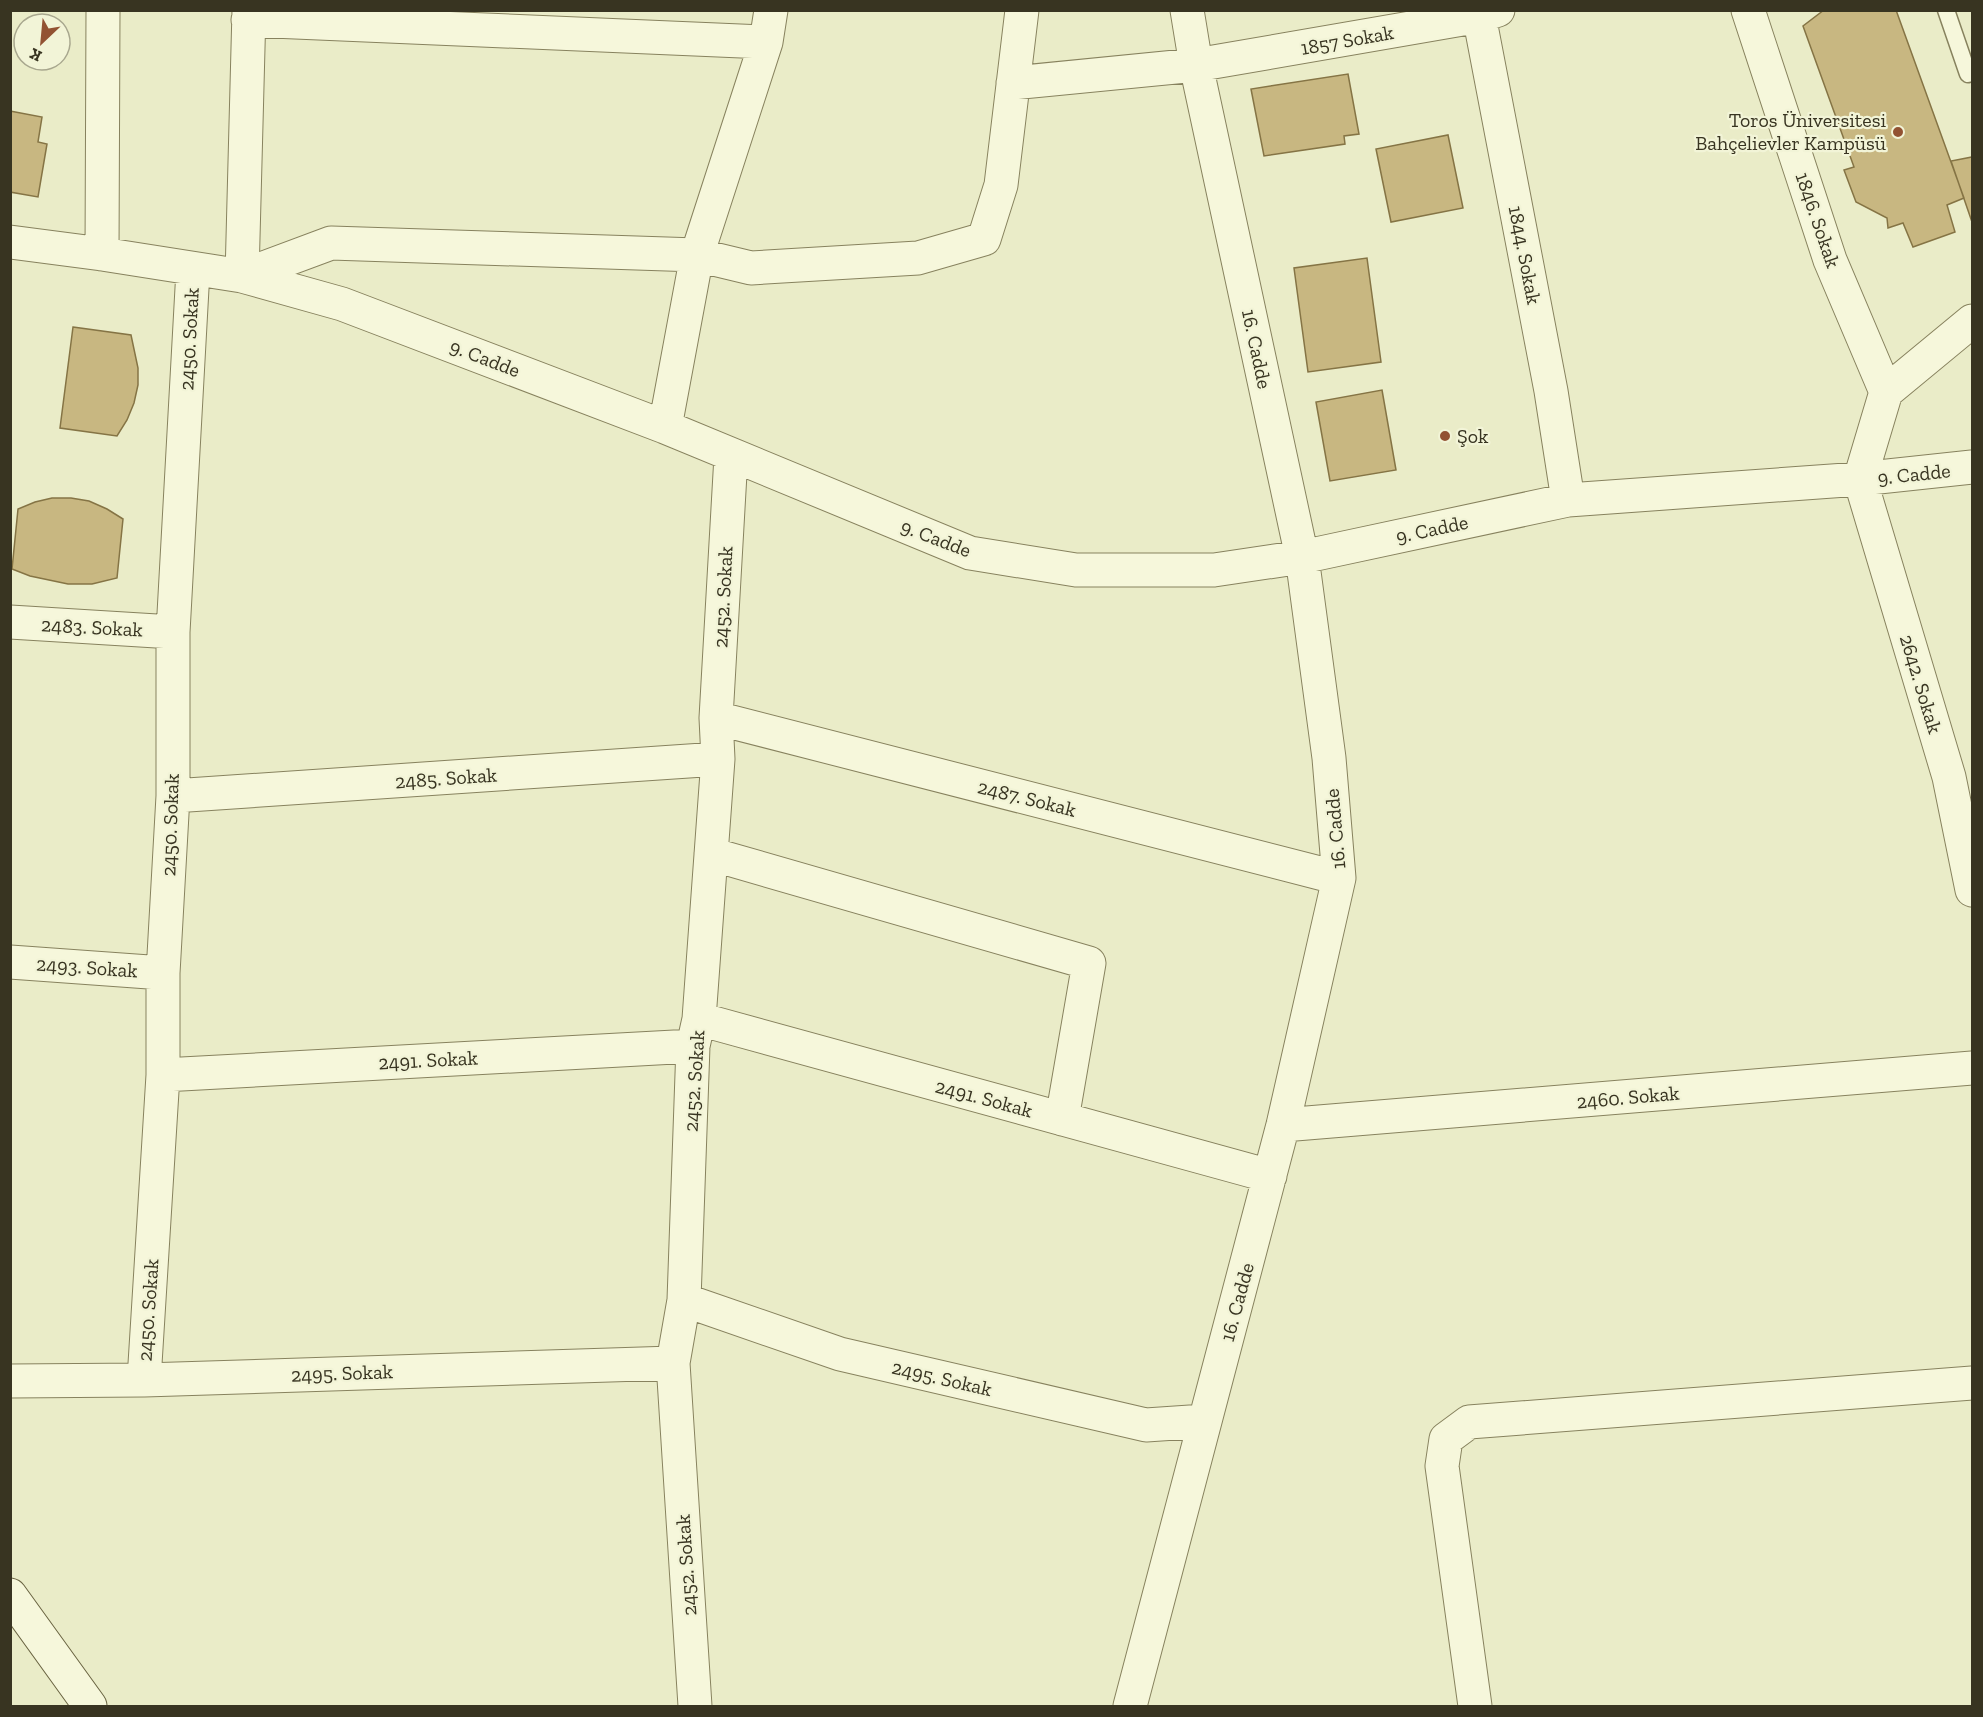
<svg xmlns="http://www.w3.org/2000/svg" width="1983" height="1717" font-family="'Zilla Slab',serif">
<rect width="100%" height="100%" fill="#eaecc8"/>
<!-- building -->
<path fill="#c8b781" stroke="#857445" stroke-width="1.5" d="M1824,10H1896L1964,198L1947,205L1955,232L1913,247L1903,223L1888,228L1887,218L1856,202L1844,170L1854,167L1803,26Z
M1348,74L1359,134L1344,136L1345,144L1264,156L1251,89Z
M10,111L42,117L38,142L47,144L38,197L10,192Z
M1448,135L1463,208L1391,222L1376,149Z
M1972,157V222L1951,161Z
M1367,258L1381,362L1308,372L1294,268Z
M73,327L131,335L138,368V385L134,403L127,420L117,436L60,428Z
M1382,390L1396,470L1330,481L1316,402Z
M52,498H71L89,501L107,509L123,519L117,578L92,584H68L30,576L12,569L18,509L35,502Z"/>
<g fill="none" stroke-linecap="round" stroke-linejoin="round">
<defs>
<path id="service" d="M1946,10L1968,74"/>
<path id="minor" d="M249,10L242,276L331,243L697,255L751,268L918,258L984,239L1001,185L1022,10
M1478,10L1551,391L1568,500
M1748,10L1830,260L1886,392
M248,20L766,42
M1013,83L1196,65L1480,16L1498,10
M10,242L102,254L242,276L342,304L665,427L970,553L1076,570H1214L1302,557L1568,500L1860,479L1972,467
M102,254L103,10
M1972,321L1886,392L1860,479L1949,777L1972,890
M665,427L697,255L766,42L771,10
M10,622L173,632
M716,718L1339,878
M173,796L718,759
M711,854L1089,963L1062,1119
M10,962L163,973
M699,1019L1270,1176
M163,1075L693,1046
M1283,1125L1972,1068
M684,1300L840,1354L1146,1425L1205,1421
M144,1380L163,1075V973L173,796V632L193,270
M10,1381L144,1380L673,1363
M695,1706L673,1363L684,1300L693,1046L699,1019L718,759L716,718L731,456
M1130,1706L1283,1125L1339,878L1329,758L1302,557L1196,65L1187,10
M1475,1706L1442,1466L1446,1439L1469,1422L1972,1383"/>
<path id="secondary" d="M10,1595L90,1706"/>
</defs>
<!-- service casing -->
<use href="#service" stroke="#87825e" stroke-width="19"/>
<!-- minor casing -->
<use href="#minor" stroke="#87825e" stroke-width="35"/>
<!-- secondary casing -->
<use href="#secondary" stroke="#696341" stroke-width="35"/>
<!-- service -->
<use href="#service" stroke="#f6f7db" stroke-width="16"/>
<!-- minor -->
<use href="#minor" stroke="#f6f7db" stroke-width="33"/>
<!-- secondary -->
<use href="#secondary" stroke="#f6f7db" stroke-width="33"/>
</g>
<!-- markers -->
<g fill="#925232" stroke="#f2f4d7" stroke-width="2">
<circle cx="1898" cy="132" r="6"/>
<circle cx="1445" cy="436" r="6"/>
</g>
<g text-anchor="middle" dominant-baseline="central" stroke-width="4.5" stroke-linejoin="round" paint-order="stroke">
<!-- street labels -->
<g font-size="20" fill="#383421" stroke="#f2f4d7">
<text transform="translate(1347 40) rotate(-10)">1857 Sokak</text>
<text transform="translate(1818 220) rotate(71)">1846. Sokak</text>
<text transform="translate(1525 255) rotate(79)">1844. Sokak</text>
<text transform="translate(189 339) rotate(-87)">2450. Sokak</text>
<text transform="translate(1257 349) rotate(78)">16. Cadde</text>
<text transform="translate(485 358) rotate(21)">9. Cadde</text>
<text transform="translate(1914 474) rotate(-6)">9. Cadde</text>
<text transform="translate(1432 529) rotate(-12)">9. Cadde</text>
<text transform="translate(936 538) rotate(21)">9. Cadde</text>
<text transform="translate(723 597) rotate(-87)">2452. Sokak</text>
<text transform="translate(92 627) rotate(3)">2483. Sokak</text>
<text transform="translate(1921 684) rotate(73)">2642. Sokak</text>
<text transform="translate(446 778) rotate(-4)">2485. Sokak</text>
<text transform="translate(1027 798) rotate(14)">2487. Sokak</text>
<text transform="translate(170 825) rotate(-88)">2450. Sokak</text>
<text transform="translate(1335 829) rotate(-95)">16. Cadde</text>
<text transform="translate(87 967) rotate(4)">2493. Sokak</text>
<text transform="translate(428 1060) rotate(-3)">2491. Sokak</text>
<text transform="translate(694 1081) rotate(-86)">2452. Sokak</text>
<text transform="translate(1628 1097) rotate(-5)">2460. Sokak</text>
<text transform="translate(984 1098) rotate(15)">2491. Sokak</text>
<text transform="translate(1237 1302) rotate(-75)">16. Cadde</text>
<text transform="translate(148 1310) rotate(-86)">2450. Sokak</text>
<text transform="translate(342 1373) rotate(-2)">2495. Sokak</text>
<text transform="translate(942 1378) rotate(13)">2495. Sokak</text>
<text transform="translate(686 1565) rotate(-94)">2452. Sokak</text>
</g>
<!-- poi labels -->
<g font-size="20" fill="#383421" stroke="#f2f4d7" text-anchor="end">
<text x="1886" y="120">Toros Üniversitesi<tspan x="1886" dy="23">Bahçelievler Kampüsü</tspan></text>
<text x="1457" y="436" text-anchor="start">Şok</text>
</g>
</g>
<!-- border -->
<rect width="1983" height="1717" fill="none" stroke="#383421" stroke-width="24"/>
<!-- north arrow -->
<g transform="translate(42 42) rotate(206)"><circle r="28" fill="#f2f4d7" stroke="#a8a78e" stroke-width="1.5"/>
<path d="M0-4.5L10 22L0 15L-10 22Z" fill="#925232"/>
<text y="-9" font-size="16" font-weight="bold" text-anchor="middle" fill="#383421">K</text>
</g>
</svg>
